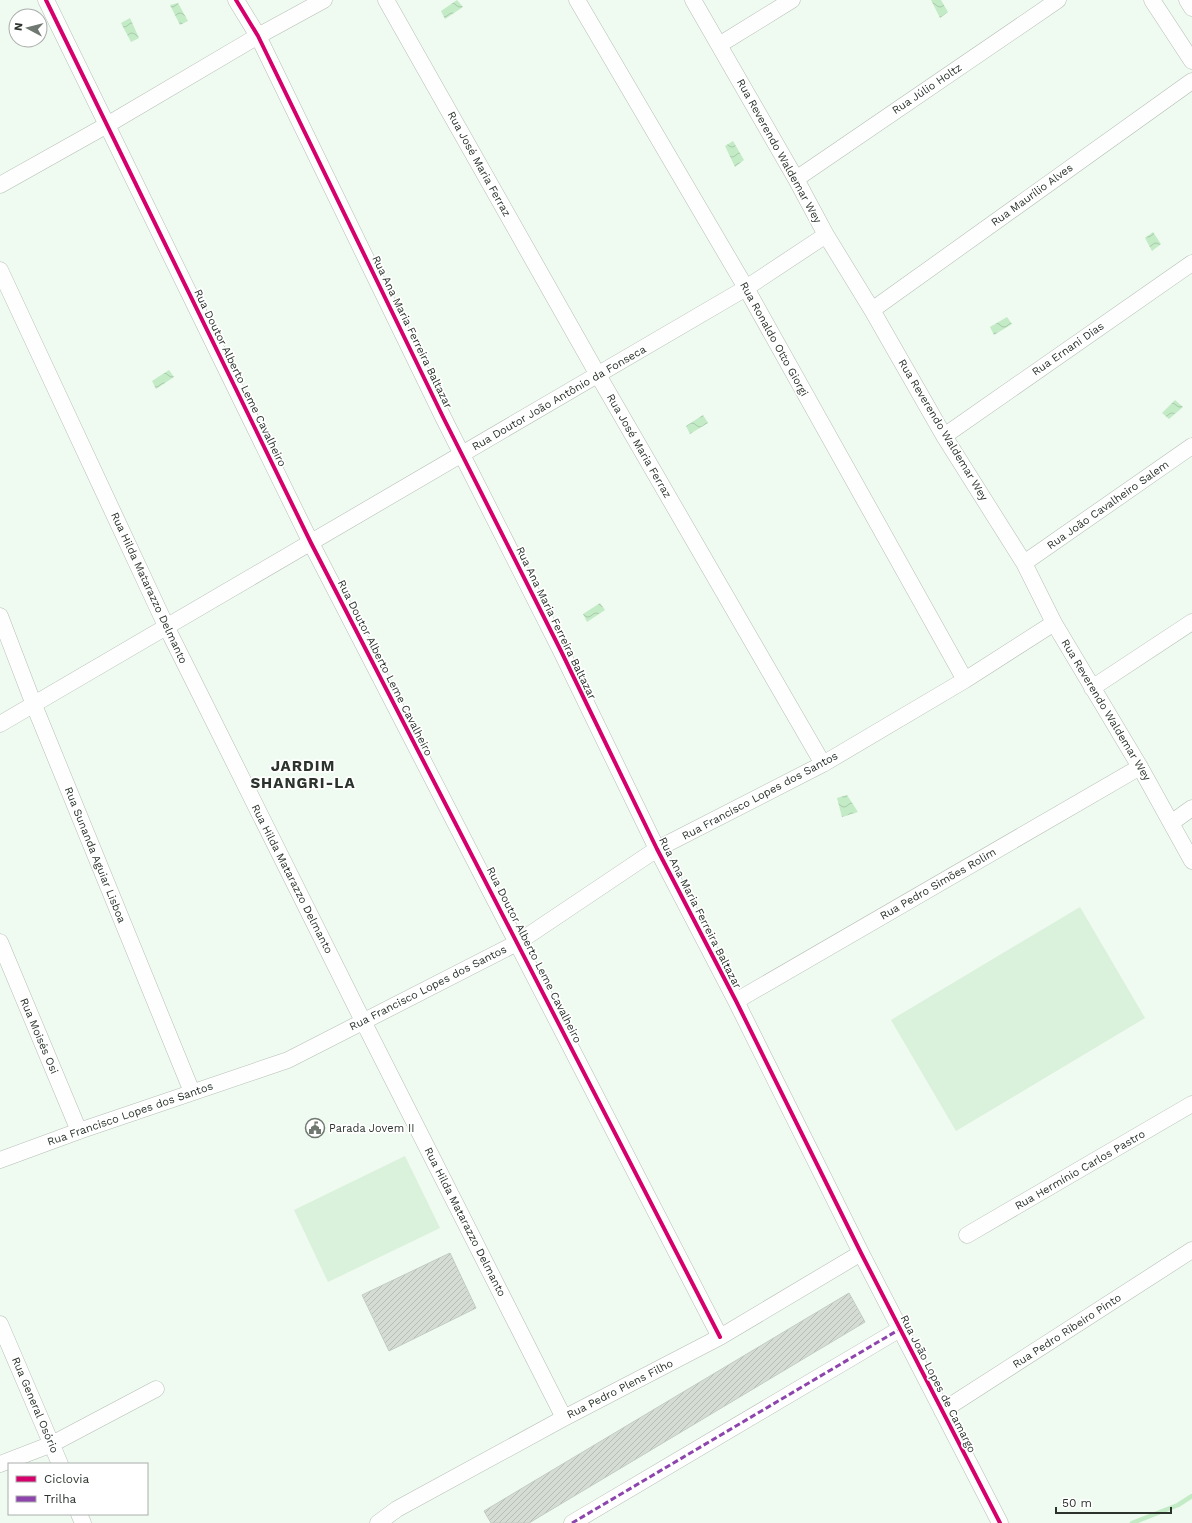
<svg xmlns="http://www.w3.org/2000/svg" width="1192" height="1523" font-family="'Work Sans',sans-serif">
<defs>
<pattern id="water-waves" width="16" height="10" patternUnits="userSpaceOnUse"><rect width="16" height="10" fill="#c3ebc6"/><path d="M0 5q4-4 8 0t8 0" fill="none" stroke="#a8caaa"/></pattern>
<pattern id="building-hatch" width="6" height="6" patternUnits="userSpaceOnUse"><rect width="6" height="6" fill="#d4dcd4"/><path d="M-1 1l2-2M0 6l6-6M5 7l2-2" fill="none" stroke="#b6bdb6"/></pattern>
</defs>
<rect width="100%" height="100%" fill="#effaf0"/>
<!-- park -->
<path fill="#daf1db" d="M1080,907L1145,1018L956,1131L891,1020Z
M405,1156L440,1228L328,1282L294,1210Z"/>
<!-- water -->
<path fill="url(#water-waves)" d="M457,0L463,7L445,19L441,11Z
M931,0H941L948,12L940,18Z
M178,3L188,21L180,25L170,5Z
M130,18L139,38L131,42L121,23Z
M733,141L744,160L735,167L725,146Z
M1153,232L1161,244L1152,251L1145,238Z
M1007,317L1012,324L994,335L990,327Z
M169,370L174,377L156,389L152,381Z
M1175,400L1183,407L1169,419L1162,413Z
M703,415L708,423L690,434L686,426Z
M600,603L605,610L587,622L583,614Z
M847,795L858,812L842,817L837,798Z"/>
<g fill="none" stroke-linecap="round" stroke-linejoin="round">
<!-- stream -->
<path stroke="#c3ebc6" stroke-width="4.5" d="M1132,1523L1178,1505L1192,1496"/>
</g>
<!-- building -->
<path fill="url(#building-hatch)" stroke="#c4ccc4" d="M450,1253L476,1308L389,1351L362,1295Z
M849,1293L865,1322L529,1523H491L484,1511Z"/>
<g fill="none" stroke-linecap="round" stroke-linejoin="round">
<defs>
<path id="minor" d="M46,0L311,543L720,1337
M236,0L258,36L444,419L561,651L657,849L736,1001L861,1253L1000,1523
M386,0L598,375L823,764
M577,0L746,288L965,680
M693,0L796,179L826,235L872,310L944,436L1024,563L1054,623L1140,767L1192,861
M1152,0L1192,61
M1187,0L1192,8
M719,45L792,0
M796,179L1058,0
M0,185L107,125L258,36L324,0
M0,270L167,628L363,1021L564,1418
M872,310L1192,81
M944,436L1192,263
M1024,563L1192,446
M0,616L34,705L192,1092
M1092,688L1192,622
M0,724L746,288L826,235
M1171,823L1192,808
M0,942L79,1131
M736,1001L1140,767
M0,1160L79,1131L288,1060L517,943L657,849L823,764L965,680L1054,623
M967,1235L1192,1104
M0,1324L60,1464
M942,1411L1192,1250
M0,1464L52,1444L156,1389
M79,1514L83,1523
M378,1523L397,1509L564,1418L720,1337L861,1253
M572,1523L900,1329"/>
</defs>
<!-- minor casing -->
<use href="#minor" stroke="#b6beb7" stroke-width="17"/>
<!-- minor -->
<use href="#minor" stroke="#fdfefd" stroke-width="16"/>
<!-- quiet -->
<path stroke="#8e44ad" stroke-width="3" stroke-dasharray="6 3" stroke-linecap="butt" d="M572,1523L900,1329"/>
<defs>
<path id="cycleway" d="M46,0L311,543L720,1337
M236,0L258,36L444,419L561,651L657,849L736,1001L861,1253L1000,1523"/>
</defs>
<!-- cycleway casing -->
<use href="#cycleway" stroke="#fff" stroke-width="6"/>
<!-- cycleway -->
<use href="#cycleway" stroke="#d6006c" stroke-width="4"/>
</g>
<!-- icons -->
<defs>
<symbol id="civic-ring" viewBox="-11 -11 22 22"><circle r="9.5" fill="#fff" stroke="#707971" stroke-width="1.5"/><path d="M-.6-6.5H3V-4.5H.6V-3L4-1V1h2V6H-6V1h2V-1L-.6-3ZM-1.2 2.5V6h2.4V2.5Z" fill="#707971"/></symbol>
</defs>
<g fill-rule="evenodd">
<use href="#civic-ring" x="304" y="1117" width="22" height="22"/>
</g>
<g text-anchor="middle" dominant-baseline="central" stroke-width="3.5" stroke-linejoin="round" paint-order="stroke">
<!-- street labels -->
<g font-size="11" fill="#2b332c" stroke="#fff">
<text transform="translate(927 89) rotate(-34)">Rua Júlio Holtz</text>
<text transform="translate(779 151) rotate(61)">Rua Reverendo Waldemar Wey</text>
<text transform="translate(479 164) rotate(61)">Rua José Maria Ferraz</text>
<text transform="translate(1032 195) rotate(-36)">Rua Maurílio Alves</text>
<text transform="translate(412 332) rotate(64)">Rua Ana Maria Ferreira Baltazar</text>
<text transform="translate(774 339) rotate(61)">Rua Ronaldo Otto Giorgi</text>
<text transform="translate(1068 349) rotate(-35)">Rua Ernani Dias</text>
<text transform="translate(240 378) rotate(64)">Rua Doutor Alberto Leme Cavalheiro</text>
<text transform="translate(559 398) rotate(-30)">Rua Doutor João Antônio da Fonseca</text>
<text transform="translate(943 430) rotate(59)">Rua Reverendo Waldemar Wey</text>
<text transform="translate(639 446) rotate(60)">Rua José Maria Ferraz</text>
<text transform="translate(1108 505) rotate(-35)">Rua João Cavalheiro Salem</text>
<text transform="translate(149 588) rotate(65)">Rua Hilda Matarazzo Delmanto</text>
<text transform="translate(556 623) rotate(64)">Rua Ana Maria Ferreira Baltazar</text>
<text transform="translate(385 668) rotate(63)">Rua Doutor Alberto Leme Cavalheiro</text>
<text transform="translate(1106 710) rotate(59)">Rua Reverendo Waldemar Wey</text>
<text transform="translate(760 796) rotate(-28)">Rua Francisco Lopes dos Santos</text>
<text transform="translate(95 855) rotate(68)">Rua Sunanda Aguiar Lisboa</text>
<text transform="translate(292 879) rotate(63)">Rua Hilda Matarazzo Delmanto</text>
<text transform="translate(938 884) rotate(-30)">Rua Pedro Simões Rolim</text>
<text transform="translate(700 913) rotate(63)">Rua Ana Maria Ferreira Baltazar</text>
<text transform="translate(534 955) rotate(63)">Rua Doutor Alberto Leme Cavalheiro</text>
<text transform="translate(428 988) rotate(-27)">Rua Francisco Lopes dos Santos</text>
<text transform="translate(39 1036) rotate(67)">Rua Moisés Osi</text>
<text transform="translate(130 1114) rotate(-19)">Rua Francisco Lopes dos Santos</text>
<text transform="translate(1080 1170) rotate(-30)">Rua Hermínio Carlos Pastro</text>
<text transform="translate(465 1222) rotate(63)">Rua Hilda Matarazzo Delmanto</text>
<text transform="translate(1067 1331) rotate(-33)">Rua Pedro Ribeiro Pinto</text>
<text transform="translate(938 1384) rotate(63)">Rua João Lopes de Camargo</text>
<text transform="translate(620 1389) rotate(-27)">Rua Pedro Plens Filho</text>
<text transform="translate(35 1405) rotate(67)">Rua General Osório</text>
</g>
<!-- poi labels -->
<g font-size="11" fill="#2b332c" stroke="#fff" text-anchor="start">
<text x="329" y="1128">Parada Jovem II</text>
</g>
<!-- district labels -->
<g font-size="15" font-weight="bold" letter-spacing="1" fill="#2b332c" stroke="#fff">
<text x="303" y="766">JARDIM<tspan x="303" dy="17">SHANGRI-LA</tspan></text>
</g>
</g>
<!-- legend -->
<rect x="8" y="1463" width="140" height="52" fill="#ffffff" stroke="#aaadab"/>
<rect x="16" y="1476" width="20" height="6" fill="#d6006c" stroke="#aaadab"/>
<text x="44" y="1483" font-size="12" fill="#2b332c">Ciclovia</text>
<rect x="16" y="1496" width="20" height="6" fill="#8e44ad" stroke="#aaadab"/>
<text x="44" y="1503" font-size="12" fill="#2b332c">Trilha</text>
<!-- north arrow -->
<g transform="translate(28 28) rotate(277)"><circle r="19" fill="#ffffff" stroke="#aaadab"/>
<path d="M0-3L7 15L0 10L-7 15Z" fill="#707971"/>
<text y="-6" font-size="11" font-weight="bold" text-anchor="middle" fill="#2b332c">N</text>
</g>
<!-- scale -->
<path d="M1056 1507v6h115v-6" fill="none" stroke="#2b332c" stroke-width="2"/>
<text x="1062" y="1507" font-size="12" fill="#2b332c" stroke="#ffffff" stroke-width="3" paint-order="stroke">50 m</text>
</svg>
